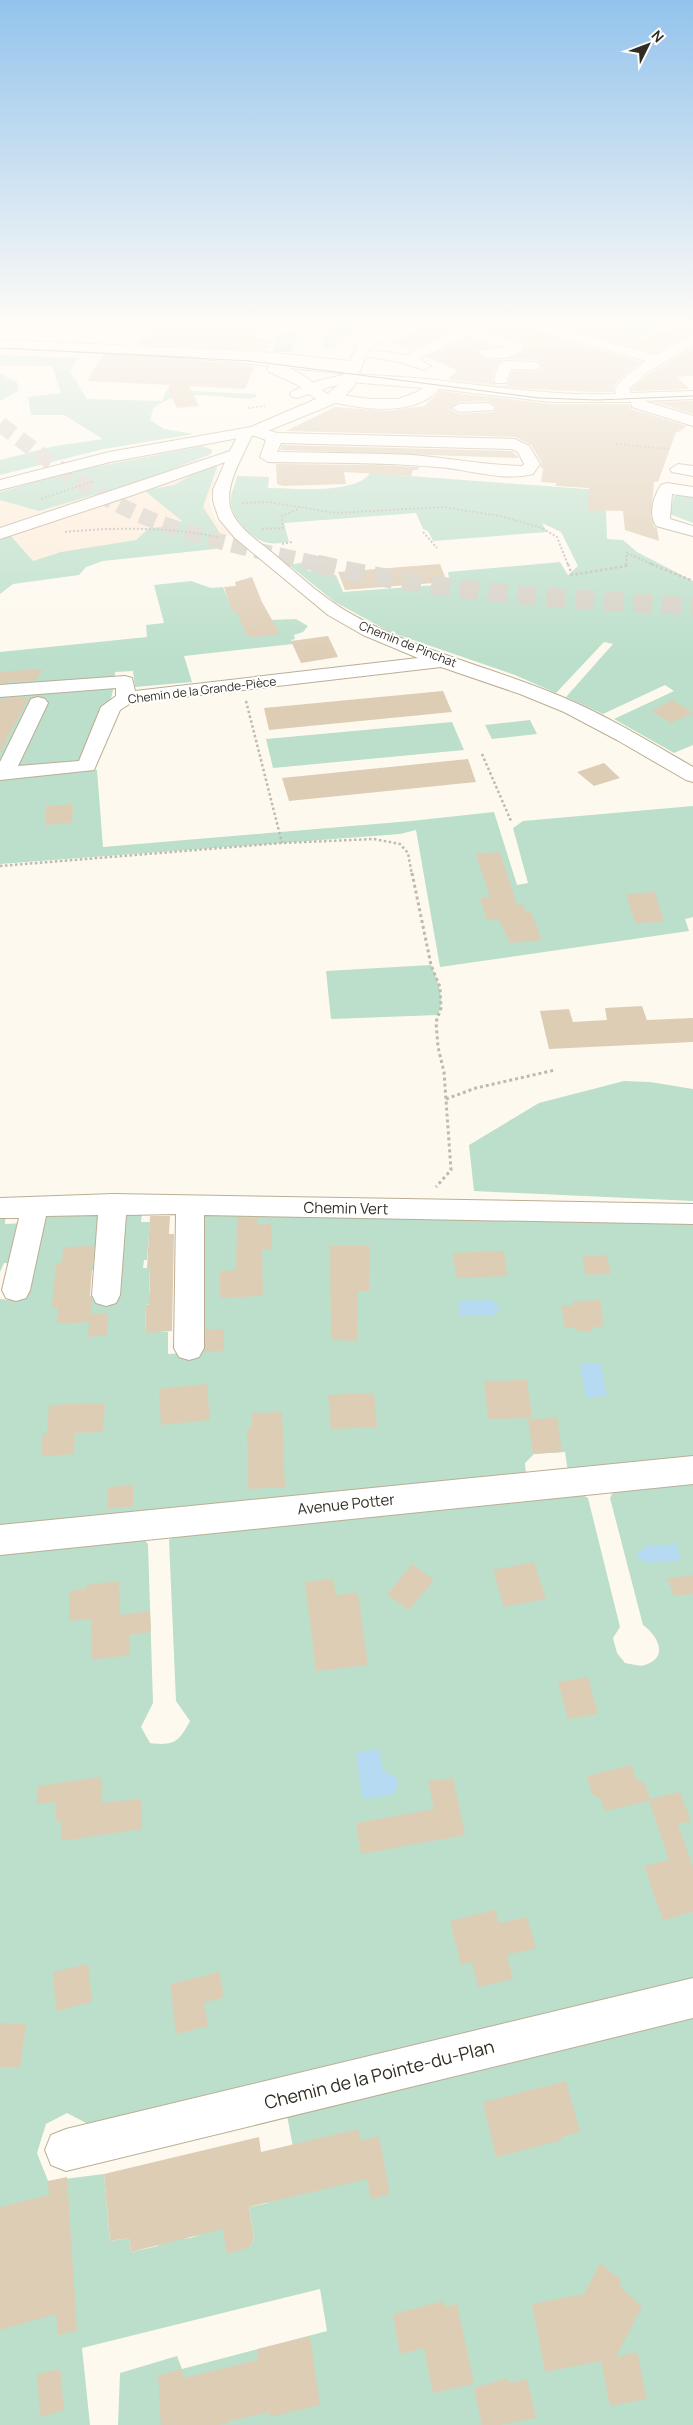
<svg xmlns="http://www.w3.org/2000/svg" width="693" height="2425" font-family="Manrope,sans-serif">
<rect width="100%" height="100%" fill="#fef9ee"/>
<!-- education -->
<path fill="#fdecda" d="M201,445L213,449L212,454L203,459L219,467L209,500L214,518L231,535L218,539L0,568V491L94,465Z"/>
<!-- green -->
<path fill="#bbdfca" d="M321,323L368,328L326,349L323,348L330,324Z
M590,323H665L626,345L623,332Z
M307,325L310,328L300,329L291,352H272L277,337Z
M0,355L78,358L70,371L87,399L162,401L167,390L257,394L256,397L250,399C220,398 177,386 153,409L150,420L164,429L194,434L104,449L0,475V460L55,446L103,439L64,415H31L28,397L61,393L52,366H0Z
M0,374L17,382L18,391L0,401Z
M202,446L212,450L211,454L142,481L39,511L0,500V492L75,471Z
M209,464L217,467L203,507L223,538L215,549L103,561L86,567L79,575L13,584L0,594V540L10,535L33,561L61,552L136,540L149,528L173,526L182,521L145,491C155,488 164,487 174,485C178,484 201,468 209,464Z
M370,473L599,490L606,510L607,539L623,540L637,552L693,581V745L674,753L614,719L674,691L665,685L603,714L566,697L613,644L604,642L556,693L515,675L390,632L335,602L289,565L305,562L308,571L328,570L330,576L336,575L343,592L450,584L448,572L560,562L568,575L578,566L561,532L542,523L547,532L433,541L428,531L423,529L416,513L284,523L289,542C280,543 270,545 262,541C248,534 232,518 231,503C230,494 235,485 237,476L269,477L268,488C293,488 355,495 370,473Z
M687,494L693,497V523L670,514L674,496Z
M191,581L211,588L223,587L233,611L245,610L268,620L296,619L308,626L303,632L294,635L295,639L291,640L293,644L184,656L192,682L135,687L133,671L115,672C115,704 96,732 83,760L78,762L28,767L14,765L0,766V652L147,637L146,625L164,623L154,585Z
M530,720L537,734L492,739L485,725Z
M452,722L464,750L273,768L266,739Z
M97,770L103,847L411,821L494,812L517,885L528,883L513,828L523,821L693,806V917L685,919L689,931L440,967L416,830L400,834L0,864V778Z
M431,965C438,982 445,998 438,1015L331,1019L326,971Z
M624,1081L650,1082L693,1089V1201L474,1191L469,1145L539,1103Z
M106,1212L104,1245L95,1246L93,1270L89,1271L87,1297L92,1296L93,1299L116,1297L120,1213H142L141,1222H150L147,1260H144L143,1268H150L149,1294L153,1295V1304L146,1305L145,1332H168V1354L198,1352V1212L693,1221V1460L568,1472L565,1452L534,1454L525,1463L526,1475L0,1528V1299L10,1300L23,1294L42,1213Z
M6,1213L5,1224L26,1223L12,1263H4L0,1272V1214Z
M693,1481V1980L88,2124L67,2113L46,2124L37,2153L48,2181L104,2174L110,2241L129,2238L131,2252L158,2246L157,2230C189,2245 199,2240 221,2214L250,2247L254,2238L249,2207L268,2203V2199L301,2190L286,2110L693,2011V2425H118L120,2373L177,2356L182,2369L327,2331L320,2289L82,2348L90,2425H0V1551L142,1537L148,1544L153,1703L141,1727L150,1743C174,1746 179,1742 190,1721L176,1701L169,1540L177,1534L579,1493L588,1498L620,1627L613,1638L617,1653L625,1663C631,1664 640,1667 645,1665C670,1657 657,1635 643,1625L610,1498L615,1488Z"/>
<!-- water -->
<path fill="#b5daf2" d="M493,1300V1303L500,1307L498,1311L495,1312V1315L460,1316L458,1301Z
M580,1364H601L607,1396L586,1397Z
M676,1544L681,1560L647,1563L646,1561L639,1559L637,1553L643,1550L642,1547Z
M379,1749L383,1771L396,1777L398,1787L392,1795L363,1799L356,1753Z"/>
<!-- building -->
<path fill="#decdb5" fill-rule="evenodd" d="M158,323L183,324L276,323L274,327L271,328L252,329L248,333L255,339L271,340L269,348L265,350L140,344L145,337H150Z
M432,323H468L411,350L391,342Z
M489,323H517L520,328L642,362L619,379L613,388L614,392H594L527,389L448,379L457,370L427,357L466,338L497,347L481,348L477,352L481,358L503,360L496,365L492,380L496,385H507L512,371L535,372L544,367L535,360L507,359L522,353L527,346L524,342L482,330L488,327Z
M543,323H590L646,338L660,330L667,332L684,323H693V333L656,353Z
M693,347V376L676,377L690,389L632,391L631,389L649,374Z
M103,354L197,358L202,361L255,366L245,389L189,386L199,406L177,408L168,390L170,385L87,381Z
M440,391L551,404H629L631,409L687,426L678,432H676L658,482H654L651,516L654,527L657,528L659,541L625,530L623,511L588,510L589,488L556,486V483L541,482L543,468H540L542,463L531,445L516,437L286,431L335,407L387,411L424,406ZM488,401L497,407L493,412L459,414L450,409L459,402Z
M693,401V414L655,402Z
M282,445L512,451L519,458L280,450Z
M276,464L374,465L419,467L418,470H413L411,476L344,472L346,484L283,486L277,484Z
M440,564L447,582L345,590L338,572Z
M252,577L262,602L280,634L254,637L247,635L236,611L233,612L231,608L224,587L236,586L235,582Z
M328,636L338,657L301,663L291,641Z
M43,669L37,680L0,683V672Z
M443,691L452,712L269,730L264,708Z
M29,697L0,752V699Z
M673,700L693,713L671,723L651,711Z
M468,759L476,782L289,801L282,778Z
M604,763L620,778L594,786L577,772Z
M73,804L72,823L46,825V806Z
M500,852L517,905L523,904L526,913L531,912L542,940L510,943L499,920H487L480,898L490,897L476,854Z
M655,892L664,922L635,923L626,894Z
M642,1006L647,1020L693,1018V1042L549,1049L540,1011L569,1009L573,1022L607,1020L605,1008Z
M150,1216H170L169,1234H174L172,1331L145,1333L146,1305H149L150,1268H147Z
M237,1217L258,1218V1225L271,1224L272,1250H262L263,1296L220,1298V1271L236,1270Z
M94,1246L90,1295L92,1299L91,1314L108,1313L107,1335L88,1337L89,1322L57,1324L58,1307H52L56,1263H61L64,1247Z
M330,1246H370L369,1291H358L357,1341L331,1340Z
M504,1251L507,1276L456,1278L453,1253Z
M607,1255L611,1274L586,1275L582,1256Z
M600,1300L604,1326L594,1327L590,1332H580L574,1328H565L561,1305H574L573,1301Z
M224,1329V1351L204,1352L206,1330Z
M527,1380L532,1418L488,1419L484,1381Z
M207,1384L210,1420L161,1425L159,1389Z
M374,1393L377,1427L331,1429L328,1395Z
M105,1403L103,1432L75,1433L74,1454L41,1456L43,1433H47L49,1405Z
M282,1412L285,1487L248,1489L247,1427L252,1428V1413Z
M557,1418L562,1452L533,1454L528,1419Z
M133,1485V1506L108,1509V1487Z
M534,1562L546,1599L504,1607L493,1570Z
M412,1564L434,1580L409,1610L387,1595Z
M693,1575V1594L674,1596L667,1578Z
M333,1579L336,1595L358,1593L368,1665L316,1671L305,1582Z
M119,1581L120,1615L150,1611L151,1632L130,1635V1655L92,1660L91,1619L69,1621V1591L86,1589V1585Z
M588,1677L598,1714L568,1719L558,1682Z
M631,1765L636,1778L645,1784L650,1799L680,1792L691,1821L678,1824L693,1867V1912L663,1920L644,1866L669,1860L649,1801L605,1811L601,1799L592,1794L587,1776Z
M102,1777V1803L141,1799L142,1829L61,1841V1821L56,1822V1802L37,1804V1786Z
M453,1778L465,1835L361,1854L356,1823L434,1809L428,1781Z
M495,1910L499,1923L527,1917L536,1948L507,1955L513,1979L478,1987L472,1962L461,1965L450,1921Z
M88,1964L92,2002L56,2011L53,1972Z
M219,1972L224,1997L204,2003L208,2026L176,2034L170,1984Z
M0,2023L26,2024L20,2067H0Z
M566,2081L580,2132L561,2137L562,2140L496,2157L483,2102Z
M358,2129L361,2141L379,2136L390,2194L371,2199L367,2179L249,2207L254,2238L250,2247L227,2254L223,2229L131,2252L129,2238L110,2241L104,2174L259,2137L261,2152Z
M67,2177L77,2330L58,2335L56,2314L0,2330V2207L49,2195L48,2181Z
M600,2263L622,2281L619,2286L642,2306L616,2357L637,2352L647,2399L610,2406L601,2361L545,2372L532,2304L584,2294Z
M444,2301L445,2307L457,2304L474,2384L433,2393L424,2348L400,2354L393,2314Z
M310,2336L320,2405L270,2417V2412L228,2421L229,2423L218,2425H161L158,2375L182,2369L183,2378L258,2360L257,2349Z
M60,2369L64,2410L40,2417L37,2374Z
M508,2378L510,2383L527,2379L536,2418L500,2425H482L474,2388Z"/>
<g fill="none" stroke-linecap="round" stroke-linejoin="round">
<!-- major-tunnel-far1 -->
<path stroke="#d5d0c5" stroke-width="16" stroke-dasharray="16 8" stroke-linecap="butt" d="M0,424C43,457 88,492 138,514C195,539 261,551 322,565"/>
<!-- major-tunnel -->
<path stroke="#d5d0c5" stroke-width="19" stroke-dasharray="19 10" stroke-linecap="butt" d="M317,564C440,593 567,599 693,606"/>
<defs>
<path id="minor" d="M138,323H151L133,353H123L121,350Z
M289,323H307L305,326C292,331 261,347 250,334L252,331L271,330Z
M340,323H387C381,329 346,329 340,323Z
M471,323H487L486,326L477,330L523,344L525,347C514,360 496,360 481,356L479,353L481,350L507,348L466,336L419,359L431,366L424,370L400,362L368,357L366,354L373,350L406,355Z
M519,323H538L656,355L693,335V345L648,372L629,389L631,393L693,391V399L644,401L693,416V426L632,407L631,402H551L439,389C414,418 361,409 328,401L326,398L333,394L371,399H398L417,392L423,388L350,382L330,387L297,398L292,397L290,394L292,391L321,380L348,374L202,359L195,355L202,351L351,366L358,370L353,374C381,376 409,377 437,380C497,387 556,396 616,394L615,389L621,380L646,361L520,326Z
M505,361L535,362L542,366L535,370L511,369L506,383H496L494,380L498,365Z
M488,403L495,407L493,410L459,412L452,408L459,404Z
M255,426L277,433L515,439L529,446L540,464L533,474C502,482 468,469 437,467C381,462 324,463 268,462L260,457L266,440L252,435C243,457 223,486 231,510C238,529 260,542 275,555C300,576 324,599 353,615C418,651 491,667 560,696C606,715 650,742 693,767V782L686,780L617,740L564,712L520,694L441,667L131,703L120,710L94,770L0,780V762L31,699L38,697L45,699L48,703L18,766L79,761L101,707L116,696V688L0,697V685L125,676L132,678L135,691L418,658L363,635L328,615L235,538L219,519L213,501V490L225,462L130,496L0,539V528L230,451L240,431ZM281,443L512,449L518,452L524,464L522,466C485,465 449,458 412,455C367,453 322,453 277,452Z
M678,464L693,466V476L672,472L670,469Z
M667,483L693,487V497L672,494L670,519L693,526V536L656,526C648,514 654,495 661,485Z
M113,1194L693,1204V1224L204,1215V1348L199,1357L189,1360L179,1357L174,1348L176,1214L126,1215L120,1295L116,1303L106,1306L96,1303L92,1295L98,1215L46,1216L30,1290L26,1298L16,1301L6,1298L2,1290L19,1218H0V1198Z
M693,1456V1484L0,1555V1525Z
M693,1978V2018L66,2171L51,2165L45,2150L51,2135L66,2129Z"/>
<path id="major" d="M399,323H416L369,348L354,386L344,397L331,405L260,434L110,462L0,490V480L109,452L251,427L316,399L298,385L269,372L267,369L269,366C288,361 314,382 327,394L340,384L346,369L253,359L0,348V340L253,351L350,361L358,343Z"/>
</defs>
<!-- minor casing -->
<use href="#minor" stroke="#bbae95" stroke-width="2"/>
<!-- major casing -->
<use href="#major" stroke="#bbae95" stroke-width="2"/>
<!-- path-far2 -->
<path stroke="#bfbaaf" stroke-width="2" stroke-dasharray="2 2" stroke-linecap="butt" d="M633,329L643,328L654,323
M624,334L633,329L629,323
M248,408L265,406
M616,444L669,449
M41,499L94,481
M242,503L268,502L336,513L442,507L500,516L542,528L557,537L568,565
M262,529L283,528L282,516L298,509
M65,532C116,527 167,527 218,537
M423,532L437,548
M282,544L292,542
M626,565L627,553L654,565"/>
<!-- path-far1 -->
<path stroke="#bfbaaf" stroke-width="2.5" stroke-dasharray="2.5 2.5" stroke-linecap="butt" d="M568,564L572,575L626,566V564
M651,564L693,581
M246,701L282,843
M482,754L511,821
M0,866L282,843L374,839L400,844L408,853L412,875"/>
<!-- path -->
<path stroke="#bfbaaf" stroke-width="3" stroke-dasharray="3 3" stroke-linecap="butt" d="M412,873L431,965L440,987L441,1008L436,1022L438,1047L444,1072L451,1170L436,1187
M446,1099L476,1088L555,1070"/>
<!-- minor -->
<use href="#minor" fill="#fff" fill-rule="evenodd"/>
<!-- major -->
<use href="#major" fill="#fff" fill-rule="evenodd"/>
<!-- tram -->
<path stroke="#6f6960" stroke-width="1" d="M0,348L250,361L539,398L598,400L693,396"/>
</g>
<!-- sky -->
<linearGradient id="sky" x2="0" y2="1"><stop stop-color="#93c3ec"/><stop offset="0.49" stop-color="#fffcf7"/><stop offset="1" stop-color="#fffcf7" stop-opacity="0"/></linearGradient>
<rect width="693" height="662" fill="url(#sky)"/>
<g text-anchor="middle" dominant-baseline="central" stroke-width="4" stroke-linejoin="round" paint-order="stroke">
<!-- far-street labels -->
<g font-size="12" fill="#322c23" stroke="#fff">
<text transform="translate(408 644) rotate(22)">Chemin de Pinchat</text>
<text transform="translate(202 690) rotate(-7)">Chemin de la Grande-Pièce</text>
</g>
<!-- street labels -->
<g font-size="15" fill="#322c23" stroke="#fff">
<text transform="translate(346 1208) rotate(1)">Chemin Vert</text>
<text transform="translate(346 1504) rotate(-6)">Avenue Potter</text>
</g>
<!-- near-street labels -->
<g font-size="18" fill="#322c23" stroke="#fff">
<text transform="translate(379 2074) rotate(-14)">Chemin de la Pointe-du-Plan</text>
</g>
</g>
<!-- north arrow -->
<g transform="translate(648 45) rotate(48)" stroke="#ffffff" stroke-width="4" paint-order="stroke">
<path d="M0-4L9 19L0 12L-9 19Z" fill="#322c23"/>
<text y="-8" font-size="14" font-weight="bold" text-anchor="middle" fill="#322c23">N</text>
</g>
</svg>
